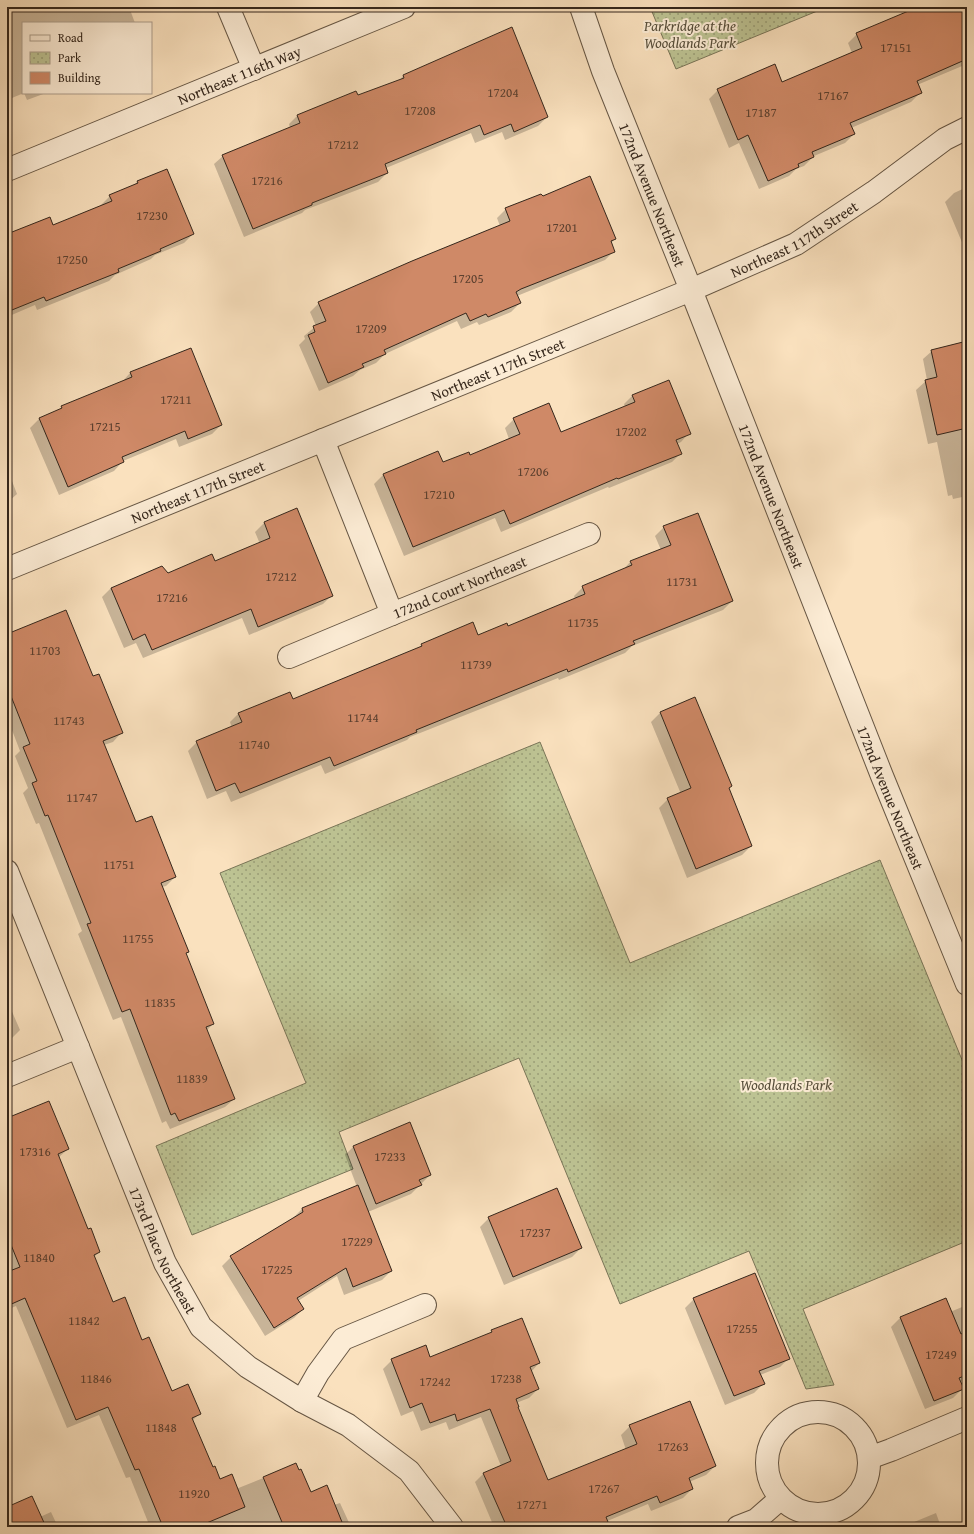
<svg xmlns="http://www.w3.org/2000/svg" width="974" height="1534" font-family="'Gentium Book Plus',serif">
<defs>
<pattern id="park-dots" width="8" height="8" patternUnits="userSpaceOnUse"><rect width="8" height="8" fill="#bdc393"/><path d="M2 2h.1M6 6h.1" fill="none" stroke="#9a9e77" stroke-width="1.8" stroke-linecap="round"/></pattern>
</defs>
<rect width="100%" height="100%" fill="#fae1be"/>
<filter id="stains"><feTurbulence type="fractalNoise" baseFrequency=".005" numOctaves="4"/><feColorMatrix values="0 0 0 0 .2 0 0 0 0 .09 0 0 0 0 .02 0 0 0 .5 -.17"/></filter>
<radialGradient id="worn" r=".72"><stop offset=".6" stop-color="#630" stop-opacity="0"/><stop offset="1" stop-color="#630" stop-opacity=".3"/></radialGradient>
<!-- park -->
<path fill="url(#park-dots)" stroke="#797558" d="M650,7H827L676,69Z
M540,742L630,963L880,860L967,1072V1241L803,1309L834,1385L806,1389L749,1251L620,1304L519,1058L339,1132L353,1169L192,1235L156,1146L306,1083L220,873Z"/>
<!-- shadow -->
<path fill="#0003" d="M18,7H129L135,23H23V93H24L7,100V11Z
M921,7H967V64L917,85L920,93L911,102L851,128L854,134L845,143L814,156L804,166L796,169L789,176L759,189L739,143L729,148L709,99L718,90L781,83L852,53L848,43L857,34Z
M403,76L547,117L538,126L505,140L502,132L475,143L471,133L386,168L387,173L378,182L305,210L302,213L244,237L214,164L223,156L290,128L289,124L298,115L357,97L399,81Z
M24,93H46L27,100Z
M167,170L193,234L184,243L155,255L151,259L115,275L109,281L37,310L35,305L7,317V236L52,226L102,207L101,205L110,196L132,187L137,182Z
M967,187V246L964,247L945,202L954,193Z
M506,209L615,239L611,243L614,251L605,260L517,296L520,303L511,312L479,325L477,322L461,329L457,321L385,354L376,363L360,370L353,376L319,391L299,345L305,339L304,336L316,326L310,312L319,303L500,226L497,218Z
M967,342V496L953,499L952,495L948,496L937,442L928,444L916,390L927,380L923,359L932,351Z
M190,349L221,425L212,434L179,447L176,439L123,461L114,471L59,495L30,428L39,419L58,411L62,407L122,382L130,373Z
M633,395L689,433L681,442L677,444L681,453L672,462L609,488L608,487L501,532L495,518L404,556L374,484L383,475L438,452L442,464L470,456L509,439L505,428L514,419L561,433L625,407L624,404Z
M7,468L17,494L7,503Z
M296,509L332,595L323,604L249,635L242,618L143,658L136,643L124,648L102,597L111,588L214,563L260,544L255,532L264,523Z
M664,527L732,601L723,610L632,646L625,653L559,680L558,678L410,737L407,740L325,774L321,765L231,802L226,791L207,799L188,751L197,742L232,728L230,722L239,713L293,700L418,649L422,645L478,636L508,627L575,599L574,596L583,587L622,571L631,561L661,550L655,536Z
M7,635L93,677L121,733L113,742L104,745L135,823L175,877L166,886L162,887L187,952L185,954L213,1024L207,1030L234,1099L225,1107L170,1129L166,1121L162,1123L121,1017L113,1020L78,934L82,931L39,823L36,824L23,793L28,788L15,756L20,751L7,717Z
M695,698L731,786L728,789L751,846L742,855L687,878L659,808L668,799L681,794L651,722L660,713Z
M7,1000L20,1030L11,1039L7,1040Z
M7,1119L68,1149L59,1157L88,1231L99,1252L94,1257L112,1303L142,1341L171,1393L199,1414L192,1421L213,1469L219,1481L236,1489L296,1465L310,1493L334,1505L340,1503L351,1527H150L130,1477L126,1478L99,1415L67,1428L16,1306L9,1309L7,1304Z
M354,1146L430,1175L411,1194L368,1212L391,1271L382,1280L344,1295L337,1276L298,1301L303,1309L294,1318L265,1336L222,1266L231,1257L293,1218L302,1209L357,1187L345,1155Z
M489,1218L581,1248L572,1257L504,1285L480,1227Z
M694,1299L789,1358L780,1367L760,1375L763,1384L754,1393L725,1405L685,1308Z
M967,1305V1379L959,1382L962,1389L953,1398L925,1409L891,1327L900,1318L950,1312Z
M492,1331L539,1363L531,1372L538,1389L529,1398L516,1403L548,1482L626,1450L621,1435L630,1426L715,1466L706,1475L689,1482L692,1489L683,1498L651,1511L648,1504L593,1527H494L475,1482L484,1473L501,1466L481,1417L449,1430L446,1422L421,1431L413,1411L401,1416L383,1369L392,1360L430,1358L489,1335Z
M7,1508L40,1517L51,1512L58,1527H7Z
M936,1513L941,1527H902Z"/>
<!-- building -->
<path fill="#cf8967" stroke="#35271c" d="M918,7H967V59L917,81L922,93L850,123L855,134L812,152L814,157L798,164L799,167L768,181L748,135L738,140L717,89L775,64L782,82L862,48L856,33Z
M512,27L548,117L514,132L511,124L484,135L480,125L385,164L388,173L312,203V205L253,229L222,155L300,123L297,115L356,91L358,95L404,78L403,75Z
M167,169L194,234L160,249L161,251L118,269L119,272L46,301L44,297L7,312V234L50,217L53,225L112,201L109,195L138,183L137,181Z
M590,176L616,239L611,241L615,252L521,289L516,292L521,303L488,317L486,314L470,321L466,313L384,350L386,354L362,364L364,367L328,383L308,335L315,332L313,326L326,321L318,302L412,261L510,221L505,208L541,194L543,196Z
M967,341V428L937,435L925,380L937,377L931,350Z
M191,348L222,425L188,439L185,431L122,457L124,462L68,487L39,418L62,408L61,406L132,377L130,372Z
M669,380L691,434L676,440L682,454L618,479L617,478L510,524L504,510L413,547L383,474L438,451L443,462L469,452L470,455L520,434L513,418L549,403L561,432L635,402L632,395Z
M297,508L333,596L258,627L251,609L152,650L145,634L133,640L111,588L162,566L168,573L212,554L215,561L270,538L264,522Z
M698,513L733,601L633,641L635,644L568,672L567,669L416,730L417,732L334,766L330,757L240,793L235,783L216,791L196,741L242,722L238,713L290,692L293,699L422,646L421,644L473,622L478,635L507,623L508,626L585,594L582,586L632,565L630,561L671,545L663,526Z
M66,610L93,676L99,674L123,733L103,741L136,822L152,816L176,877L161,883L189,952L186,953L214,1024L206,1027L235,1099L179,1121L175,1113L171,1115L130,1009L122,1012L87,924L91,923L48,815L45,816L32,783L37,781L23,747L30,744L7,686V634Z
M695,697L732,786L729,788L752,846L696,869L667,798L691,788L660,712Z
M49,1101L69,1149L58,1154L88,1229L91,1228L100,1252L94,1255L113,1302L125,1297L142,1340L149,1337L172,1391L188,1384L201,1414L192,1418L213,1467L215,1466L220,1479L232,1474L245,1507L197,1527H163L139,1469L135,1470L108,1407L76,1420L25,1298L7,1306V1272L20,1267L7,1235V1118Z
M410,1122L431,1175L419,1180L422,1185L376,1204L353,1146Z
M358,1185L392,1271L353,1287L346,1268L297,1298L304,1309L274,1328L230,1256L303,1212L302,1208Z
M557,1188L582,1248L513,1277L488,1217Z
M755,1273L790,1359L759,1371L765,1384L734,1396L693,1298Z
M946,1298L961,1334L967,1331V1375L959,1378L964,1389L934,1401L900,1317Z
M522,1318L540,1363L530,1367L539,1389L516,1399L519,1407H518L548,1480L637,1444L629,1425L690,1401L716,1466L689,1478L693,1489L660,1503L657,1496L606,1517L610,1527H507L483,1473L511,1461L490,1409L457,1421L455,1414L430,1423L422,1403L410,1408L391,1359L426,1345L430,1357L492,1332L491,1330Z
M296,1463L299,1470L301,1469L311,1492L327,1485L344,1527H284L263,1477Z
M32,1496L46,1527H7V1507Z"/>
<g fill="none" stroke-linecap="round" stroke-linejoin="round">
<defs>
<g id="minor">
<path d="M228,7L254,69"/>
<path id="s1" d="M581,7L603,71L691,290L882,776L967,984"/>
<path id="s2" d="M7,170L404,7"/>
<path id="s3" d="M323,440L392,614L589,534"/>
<path id="s4" d="M7,569L691,290L796,244L874,192L945,139L967,128"/>
<path d="M289,657L392,614"/>
<path id="s5" d="M7,871L165,1263L201,1327L248,1367L302,1401L348,1425L409,1471L452,1527"/>
<path d="M7,1076L78,1047"/>
<path d="M302,1401L318,1373L343,1339L425,1305"/>
<circle cx="818" cy="1463" r="51"/>
<path d="M869,1458L891,1450L967,1418"/>
<path d="M738,1527L756,1520L780,1499"/>
</g>
</defs>
<!-- minor casing -->
<use href="#minor" stroke="#665644" stroke-width="24"/>
<!-- minor -->
<use href="#minor" stroke="#fcecd5" stroke-width="22"/>
</g>
<g text-anchor="middle" dominant-baseline="central" stroke-width="4" stroke-linejoin="round" paint-order="stroke">
<!-- number labels -->
<g font-size="13" fill="#5c402f">
<text x="896" y="47">17151</text>
<text x="503" y="92">17204</text>
<text x="833" y="95">17167</text>
<text x="420" y="110">17208</text>
<text x="761" y="112">17187</text>
<text x="343" y="144">17212</text>
<text x="267" y="180">17216</text>
<text x="152" y="215">17230</text>
<text x="562" y="227">17201</text>
<text x="72" y="259">17250</text>
<text x="468" y="278">17205</text>
<text x="371" y="328">17209</text>
<text x="176" y="399">17211</text>
<text x="105" y="426">17215</text>
<text x="631" y="431">17202</text>
<text x="533" y="471">17206</text>
<text x="439" y="494">17210</text>
<text x="281" y="576">17212</text>
<text x="682" y="581">11731</text>
<text x="172" y="597">17216</text>
<text x="583" y="622">11735</text>
<text x="45" y="650">11703</text>
<text x="476" y="664">11739</text>
<text x="363" y="717">11744</text>
<text x="69" y="720">11743</text>
<text x="254" y="744">11740</text>
<text x="82" y="797">11747</text>
<text x="119" y="864">11751</text>
<text x="138" y="938">11755</text>
<text x="160" y="1002">11835</text>
<text x="192" y="1078">11839</text>
<text x="35" y="1151">17316</text>
<text x="390" y="1156">17233</text>
<text x="535" y="1232">17237</text>
<text x="357" y="1241">17229</text>
<text x="39" y="1257">11840</text>
<text x="277" y="1269">17225</text>
<text x="84" y="1320">11842</text>
<text x="742" y="1328">17255</text>
<text x="941" y="1354">17249</text>
<text x="96" y="1378">11846</text>
<text x="506" y="1378">17238</text>
<text x="435" y="1381">17242</text>
<text x="161" y="1427">11848</text>
<text x="673" y="1446">17263</text>
<text x="604" y="1488">17267</text>
<text x="194" y="1493">11920</text>
<text x="532" y="1504">17271</text>
</g>
<!-- park labels -->
<g font-size="15" font-style="italic" fill="#574e3a" stroke="#fcecd5">
<text x="690" y="25">Parkridge at the<tspan x="690" dy="17">Woodlands Park</tspan></text>
<text x="786" y="1084">Woodlands Park</text>
</g>
<!-- street labels -->
<g font-size="15" fill="#35271c" stroke="#fcecd5">
<text stroke="none"><textPath href="#s2" startOffset="251">Northeast 116th Way</textPath></text>
<text stroke="none"><textPath href="#s1" startOffset="201">172nd Avenue Northeast</textPath></text>
<text stroke="none"><textPath href="#s4" startOffset="854">Northeast 117th Street</textPath></text>
<text stroke="none"><textPath href="#s4" startOffset="530">Northeast 117th Street</textPath></text>
<text stroke="none"><textPath href="#s4" startOffset="206">Northeast 117th Street</textPath></text>
<text stroke="none"><textPath href="#s1" startOffset="525">172nd Avenue Northeast</textPath></text>
<text stroke="none"><textPath href="#s3" startOffset="260">172nd Court Northeast</textPath></text>
<text stroke="none"><textPath href="#s1" startOffset="849">172nd Avenue Northeast</textPath></text>
<text stroke="none"><textPath href="#s5" startOffset="410">173rd Place Northeast</textPath></text>
</g>
</g>
<!-- margin -->
<rect width="974" height="1534" fill="none" stroke="#fae1be" stroke-width="24"/>
<rect x="8" y="8" width="958" height="1518" fill="none" stroke="#35271c" stroke-width="2"/>
<rect x="12" y="12" width="950" height="1510" fill="none" stroke="#35271c"/>
<!-- legend -->
<rect x="22" y="22" width="130" height="72" fill="#fcecd5" stroke="#ac9d8b"/>
<rect x="30" y="35" width="20" height="6" fill="#fcecd5" stroke="#ac9d8b"/>
<text x="58" y="42" font-size="12" fill="#35271c">Road</text>
<rect x="30" y="52" width="20" height="12" fill="url(#park-dots)" stroke="#ac9d8b"/>
<text x="58" y="62" font-size="12" fill="#35271c">Park</text>
<rect x="30" y="72" width="20" height="12" fill="#cf8967" stroke="#ac9d8b"/>
<text x="58" y="82" font-size="12" fill="#35271c">Building</text>
<rect width="100%" height="100%" filter="url(#stains)"/>
<rect width="100%" height="100%" fill="url(#worn)"/>
</svg>
